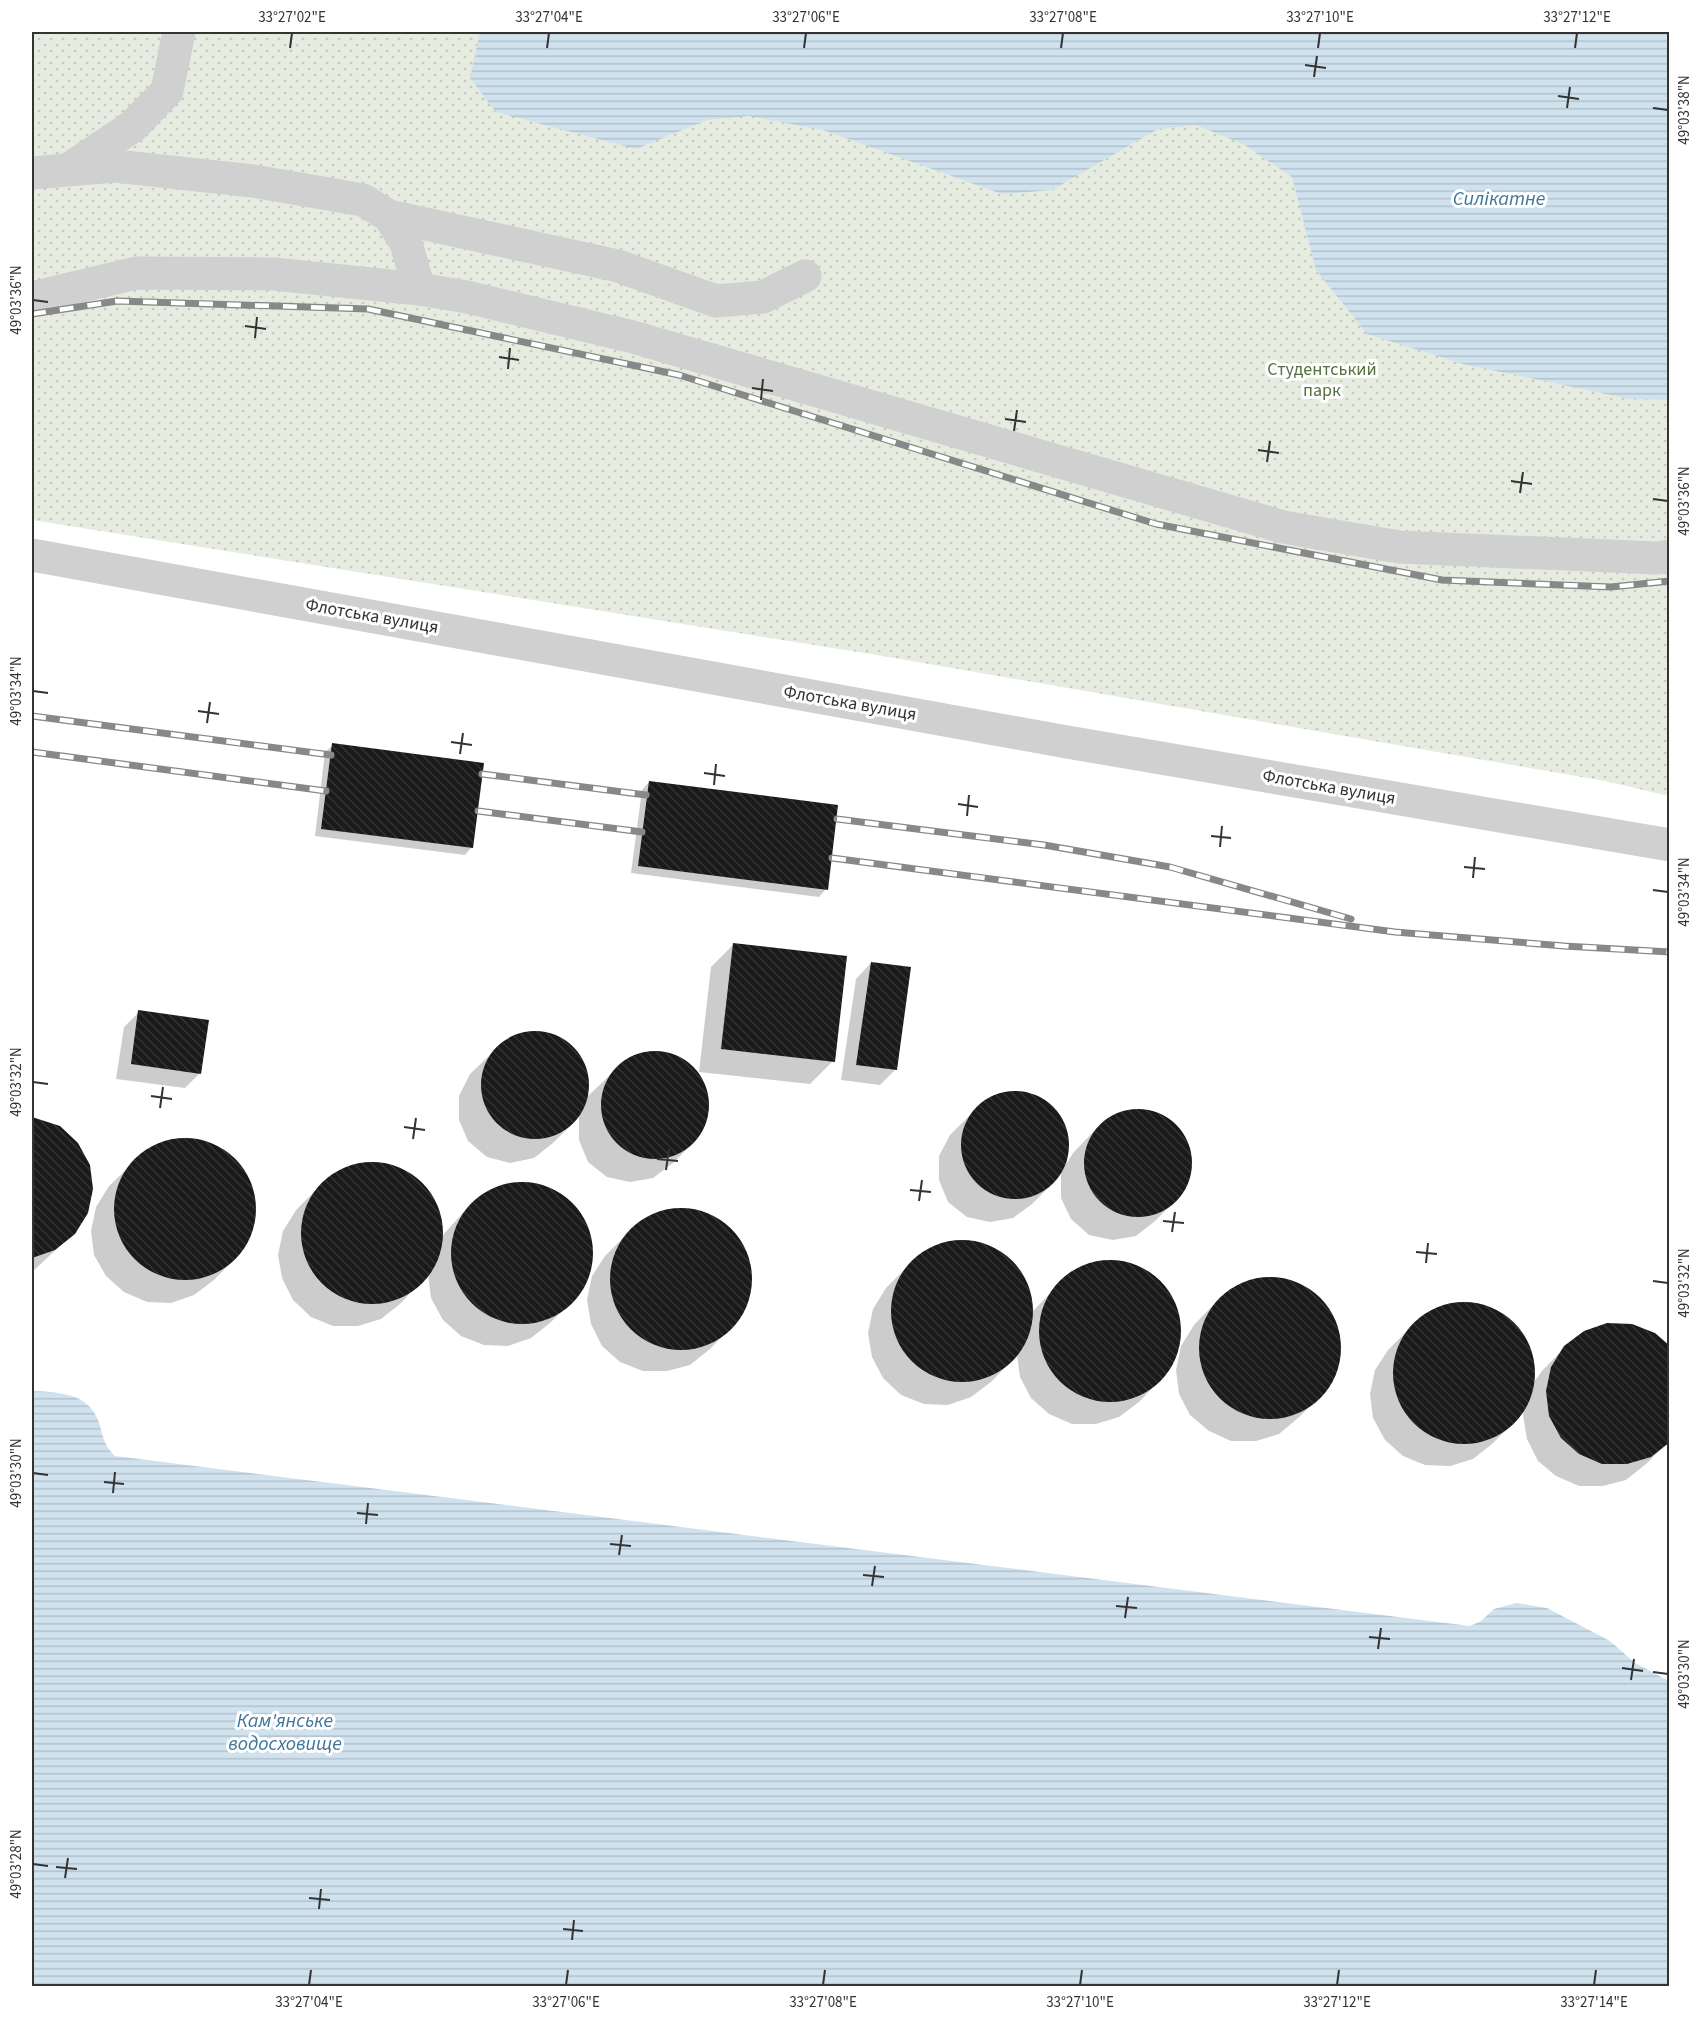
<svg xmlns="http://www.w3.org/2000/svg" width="1701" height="2018" font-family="'Source Sans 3',sans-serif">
<defs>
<pattern id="park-dots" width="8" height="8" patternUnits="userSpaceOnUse" patternTransform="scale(1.5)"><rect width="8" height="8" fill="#e6ecdf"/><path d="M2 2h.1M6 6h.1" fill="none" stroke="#c6cbc0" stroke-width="1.8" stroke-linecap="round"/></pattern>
<pattern id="water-rules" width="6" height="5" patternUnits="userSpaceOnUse" patternTransform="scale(1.5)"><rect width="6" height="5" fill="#cfe2ee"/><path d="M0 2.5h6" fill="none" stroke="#b2c2cd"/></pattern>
<pattern id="building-back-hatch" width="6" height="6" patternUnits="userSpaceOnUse" patternTransform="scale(1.5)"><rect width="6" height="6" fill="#1a1a1a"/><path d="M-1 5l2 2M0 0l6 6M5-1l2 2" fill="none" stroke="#333"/></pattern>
</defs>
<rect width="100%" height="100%" fill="#fff"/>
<!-- park -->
<path fill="url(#park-dots)" d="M32,32H1669V796L1605,781L877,655L32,520Z"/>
<!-- water -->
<path fill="url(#water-rules)" d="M480,32H1669V400L1630,399L1463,364L1367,334L1316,270L1292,177L1243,144L1196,125L1158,129L1052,190L1002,194L823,130L749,116L707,120L636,149L496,112L470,78Z
M32,1391C53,1392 83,1392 95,1414C104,1430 100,1442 115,1456L1470,1626L1481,1621L1494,1609L1516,1603L1547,1608L1610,1641L1635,1663L1669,1681V1986H32Z"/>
<!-- shadow -->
<path fill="#0003" d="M333,745L472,847L465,855L315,836L325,752Z
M649,782L826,889L819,897L631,873L642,790Z
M734,944L833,1061L810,1084L699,1072L711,967Z
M871,963L895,1070L880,1085L841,1080L856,979Z
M139,1012L200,1073L185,1088L116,1079L124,1027Z
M537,1032L560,1037L578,1053L588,1074L587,1097L614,1071L633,1056L656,1051L680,1057L698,1072L708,1094L707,1118L697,1139L673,1163L653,1178L630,1182L607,1177L588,1162L579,1140V1117L553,1143L534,1158L510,1163L487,1157L468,1141L459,1120V1096L470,1074L494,1051L513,1036Z
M1016,1091L1039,1098L1058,1113L1068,1135L1067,1163L1073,1153L1096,1129L1115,1114L1139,1109L1162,1115L1180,1130L1190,1152V1176L1179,1197L1155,1221L1136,1236L1113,1240L1089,1235L1071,1219L1061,1198V1170L1056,1180L1032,1204L1013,1218L990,1222L967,1217L948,1202L939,1180V1156L950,1135L974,1111L993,1096Z
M32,1118L59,1127L74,1233L32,1272Z
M175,1140L200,1141L222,1150L240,1167L252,1188L255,1212L250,1235L237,1256L214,1280L194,1295L171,1303L147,1302L124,1292L106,1276L94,1255L91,1231L96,1207L109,1186L133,1163L152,1148Z
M362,1164L387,1165L409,1174L427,1190L438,1212L442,1236L469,1206L489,1191L512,1184L536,1185L559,1194L577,1210L589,1231L592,1255L587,1279L574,1299L550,1323L531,1338L508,1346L484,1345L461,1336L443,1320L431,1298L428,1274L400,1304L381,1319L358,1326H333L311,1317L293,1300L282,1278L278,1255L283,1231L296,1210L320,1186L339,1171Z
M672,1210H696L718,1219L736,1236L748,1257L751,1281L746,1305L733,1325L710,1349L690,1365L667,1371H643L620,1362L602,1346L591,1324L587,1300L592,1276L605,1256L629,1232L648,1217Z
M953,1242L977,1243L999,1252L1017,1268L1029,1290L1032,1312L1058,1285L1077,1270L1100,1262L1125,1263L1147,1272L1166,1289L1177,1310L1180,1334L1175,1357L1162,1378L1139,1402L1119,1417L1096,1424H1072L1049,1414L1031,1398L1020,1377L1017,1355L991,1382L971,1397L948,1405L924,1404L901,1395L883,1378L872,1357L868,1333L873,1309L886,1288L910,1264L930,1249Z
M1260,1279L1284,1280L1307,1289L1325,1306L1336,1327L1340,1351L1335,1374L1322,1395L1298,1418L1279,1434L1256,1441H1231L1209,1431L1190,1415L1179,1394L1176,1370L1181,1346L1194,1325L1217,1301L1237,1286Z
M1454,1304H1479L1501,1313L1519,1330L1531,1352L1534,1375L1532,1385L1542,1371L1565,1347L1670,1440L1646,1464L1626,1480L1603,1486H1579L1556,1476L1538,1461L1527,1439L1523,1415L1525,1405L1516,1420L1492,1444L1473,1459L1450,1466L1425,1465L1403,1456L1385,1440L1373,1418L1370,1394L1375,1370L1388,1350L1412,1326L1431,1311Z"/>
<!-- building -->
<path fill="url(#building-back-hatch)" d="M332,743L484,763L473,848L321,829Z
M649,781L838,805L828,890L638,866Z
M733,943L847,956L835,1062L721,1049Z
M871,962L911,967L897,1070L856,1065Z
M138,1010L209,1020L201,1074L131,1064Z
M481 1085a54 54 0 1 1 108 0a54 54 0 1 1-108 0Z
M601 1105a54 54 0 1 1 108 0a54 54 0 1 1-108 0Z
M961 1145a54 54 0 1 1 108 0a54 54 0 1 1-108 0Z
M1084 1163a54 54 0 1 1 108 0a54 54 0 1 1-108 0Z
M32,1117L60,1126L78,1143L90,1165L93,1189L88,1213L75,1234L55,1250L32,1258Z
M114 1209a71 71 0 1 1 142 0a71 71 0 1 1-142 0Z
M301 1233a71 71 0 1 1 142 0a71 71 0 1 1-142 0Z
M451 1253a71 71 0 1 1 142 0a71 71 0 1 1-142 0Z
M610 1279a71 71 0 1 1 142 0a71 71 0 1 1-142 0Z
M891 1311a71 71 0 1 1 142 0a71 71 0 1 1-142 0Z
M1039 1331a71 71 0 1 1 142 0a71 71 0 1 1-142 0Z
M1199 1348a71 71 0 1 1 142 0a71 71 0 1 1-142 0Z
M1393 1373a71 71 0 1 1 142 0a71 71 0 1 1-142 0Z
M1607,1323L1632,1324L1655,1333L1670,1346V1442L1651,1457L1627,1464H1602L1579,1454L1561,1438L1549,1416L1546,1391L1551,1367L1564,1346L1584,1331Z"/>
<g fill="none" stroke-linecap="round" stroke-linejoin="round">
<!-- minor -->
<path stroke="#d0d0d0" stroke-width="33" d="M69,169L133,126L167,91L179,32
M32,173L115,166L253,181L363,200L389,216L406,243L419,289L467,297L633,337L1283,527L1399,547L1658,558L1670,556
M389,216L618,266L716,301L763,297L805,276
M32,298L136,273L274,274L419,289
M32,555L1067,742L1670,845"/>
<defs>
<path id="rail" d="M32,314L117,301L368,309L679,375L1156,524L1442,580L1611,587L1670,581
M32,716L331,755
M32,752L326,791
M482,774L646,795
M478,811L642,832
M837,819L1044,845L1170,867L1351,919
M832,858L1395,932L1564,946L1670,952"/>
</defs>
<!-- rail casing -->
<use href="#rail" stroke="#888" stroke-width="7"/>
<!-- rail -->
<use href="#rail" stroke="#fff" stroke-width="4.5" stroke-dasharray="14" stroke-linecap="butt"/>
</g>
<!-- ticks -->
<path fill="none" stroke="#333" stroke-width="2" d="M290,48L292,33M547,48L549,33M804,48L806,33M1061,48L1063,33M1318,48L1320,33M1575,48L1577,33M1305,65L1326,68M1314,77L1317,56M1558,96L1579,99M1567,108L1570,87M1653,108L1668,110M33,300L48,302M245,326L266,329M255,338L257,317M499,357L519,360M508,369L510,348M752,388L773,391M761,400L763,379M1005,419L1026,422M1014,431L1017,410M1258,450L1279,453M1267,462L1270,441M1511,481L1532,484M1520,493L1523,472M1653,499L1668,501M33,691L48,693M198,711L219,714M207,723L210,702M451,742L472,745M460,754L463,733M704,773L725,776M714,785L716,764M958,804L978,807M967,816L969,795M1211,836L1231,838M1220,847L1222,826M1464,867L1485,869M1473,878L1475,857M1653,890L1668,892M33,1082L48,1084M151,1096L172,1099M160,1108L163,1087M404,1127L425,1130M413,1139L416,1118M657,1159L678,1161M666,1170L669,1149M910,1190L931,1192M919,1201L922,1180M1163,1221L1184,1223M1172,1232L1175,1212M1416,1252L1437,1254M1426,1263L1428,1243M1653,1281L1668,1283M33,1473L48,1475M104,1482L124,1484M113,1493L115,1472M357,1513L378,1515M366,1524L368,1503M610,1544L631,1546M619,1555L622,1535M863,1575L884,1577M872,1586L875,1566M1116,1606L1137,1608M1125,1618L1128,1597M1369,1637L1390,1639M1378,1649L1381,1628M1622,1668L1643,1671M1653,1672L1668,1674M1631,1680L1634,1659M33,1864L48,1866M56,1867L77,1869M65,1878L68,1858M309,1898L330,1900M319,1909L321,1889M563,1929L583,1931M572,1940L574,1920M309,1985L311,1970M566,1985L568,1970M823,1985L825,1970M1080,1985L1082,1970M1337,1985L1339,1970M1594,1985L1596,1970"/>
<g text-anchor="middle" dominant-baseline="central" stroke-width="6" stroke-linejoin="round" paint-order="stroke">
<!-- park labels -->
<g font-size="18" fill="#56703f" stroke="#fff">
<text x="1322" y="369">Студентський<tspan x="1322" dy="21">парк</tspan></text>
</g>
<!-- street labels -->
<g font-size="18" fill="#333" stroke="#fff">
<text transform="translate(372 616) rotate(10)">Флотська вулиця</text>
<text transform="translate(850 703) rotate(10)">Флотська вулиця</text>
<text transform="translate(1329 787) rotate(10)">Флотська вулиця</text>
</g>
<!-- water labels -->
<g font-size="20" font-style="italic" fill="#3f7597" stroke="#fff">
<text x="1499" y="199">Силікатне</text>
<text x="285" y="1721">Кам'янське<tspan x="285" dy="23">водосховище</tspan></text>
</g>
</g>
<!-- border -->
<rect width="1701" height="2018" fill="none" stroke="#ffffff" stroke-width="66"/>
<rect x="33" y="33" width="1635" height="1952" fill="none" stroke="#333" stroke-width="2"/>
<g font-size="15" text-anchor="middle" fill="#333">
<text x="292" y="22">33°27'02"E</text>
<text x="549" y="22">33°27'04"E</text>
<text x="806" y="22">33°27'06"E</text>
<text x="1063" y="22">33°27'08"E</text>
<text x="1320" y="22">33°27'10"E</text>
<text x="1577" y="22">33°27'12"E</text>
<text transform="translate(1684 110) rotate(-90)" y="5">49°03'38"N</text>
<text transform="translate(16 300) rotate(-90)" y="5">49°03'36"N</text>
<text transform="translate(1684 501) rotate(-90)" y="5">49°03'36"N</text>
<text transform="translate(16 691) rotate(-90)" y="5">49°03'34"N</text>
<text transform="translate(1684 892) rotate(-90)" y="5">49°03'34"N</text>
<text transform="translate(16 1082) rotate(-90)" y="5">49°03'32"N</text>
<text transform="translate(1684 1283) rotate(-90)" y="5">49°03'32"N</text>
<text transform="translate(16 1473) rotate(-90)" y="5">49°03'30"N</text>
<text transform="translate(1684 1674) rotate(-90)" y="5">49°03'30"N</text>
<text transform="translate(16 1864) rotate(-90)" y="5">49°03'28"N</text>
<text x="309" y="2007">33°27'04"E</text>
<text x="566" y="2007">33°27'06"E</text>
<text x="823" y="2007">33°27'08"E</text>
<text x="1080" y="2007">33°27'10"E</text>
<text x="1337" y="2007">33°27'12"E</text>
<text x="1594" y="2007">33°27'14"E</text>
</g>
</svg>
